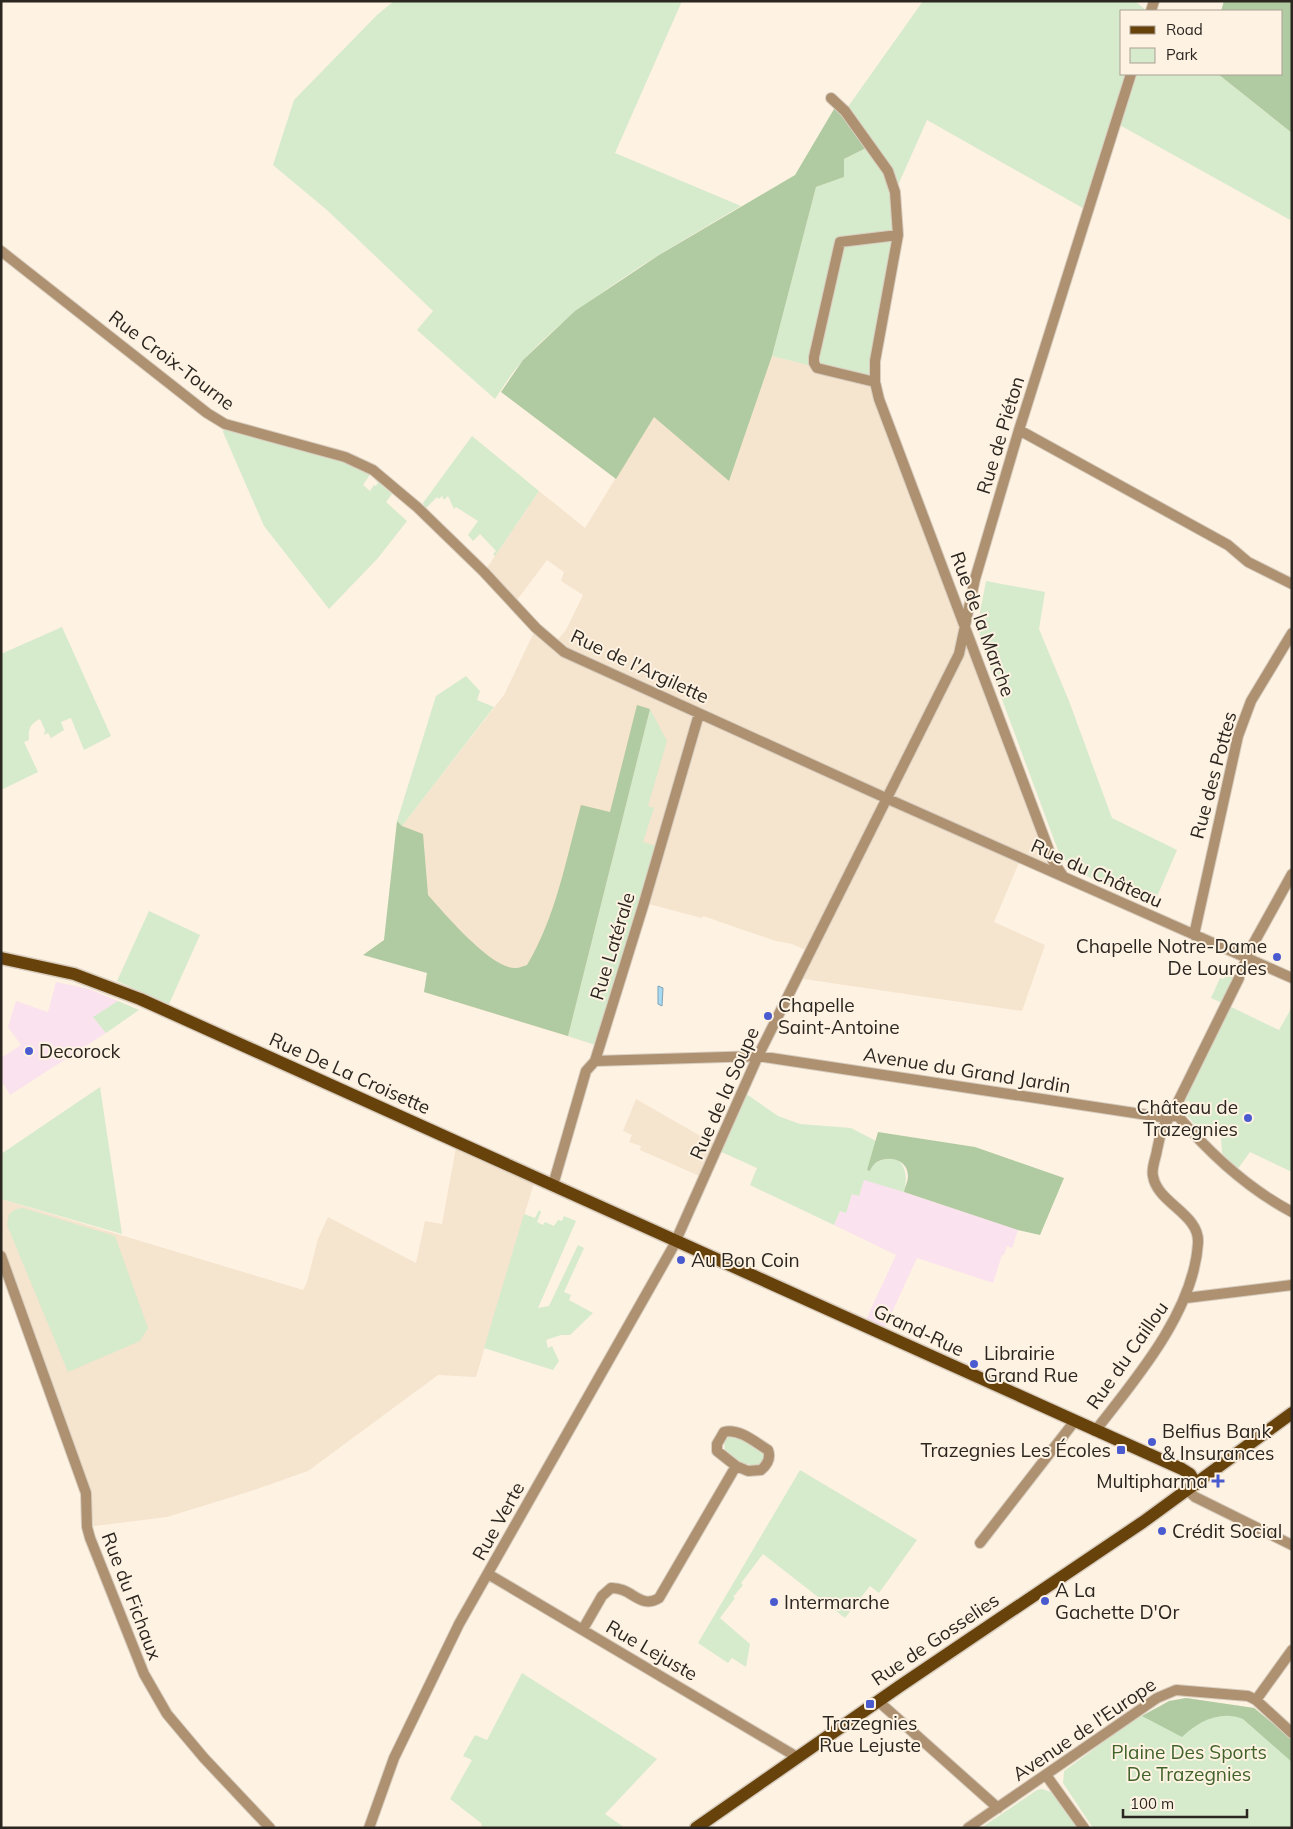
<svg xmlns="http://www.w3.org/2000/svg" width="1293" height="1829" font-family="Mulish,sans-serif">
<rect width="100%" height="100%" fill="#fef2e2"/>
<!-- commercial -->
<path fill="#fae2ee" d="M56,982L89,989L118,1001L94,1017L106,1033L10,1095L1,1080V1058L21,1045L8,1027L16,1001L48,1012Z
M864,1179L1018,1230L1012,1248L1007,1246L1004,1255H1002L993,1283L917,1258L882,1334L863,1326L896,1255L834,1225L840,1211L846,1213L852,1194L859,1196Z"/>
<!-- built -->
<path fill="#f5e4ce" d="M772,356L875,382L1064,877L1021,858L994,922L1045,945L1022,1011L797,978L810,952L792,944L776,941L703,916L702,918L645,903L599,1046L424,992L427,973L402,826L504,695L536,628L554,644L566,630L583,595L561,581L564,572L547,560L514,604L484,572L539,491L585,528L654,416L729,481Z
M636,1099L718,1146L704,1178L640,1150L641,1146L629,1142L632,1135L623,1131Z
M457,1142L536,1176L476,1377L438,1375L308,1471L248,1492L167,1517L87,1527L86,1493L1,1256V1199L303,1290L307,1282L318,1239L328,1217L416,1263L425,1221L442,1224Z"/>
<!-- green -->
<path fill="#d6eacc" d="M394,1H682L615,153L741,206C665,251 585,295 524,359C513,371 504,386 495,399L417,330L433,311L327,210L273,165L294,100L377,15Z
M923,1H1135L1147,11H1122V74H1218L1292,133V221L1116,123L1088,211L927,120L895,192L897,217L875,382L772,356L816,187L844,177V159L870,146L845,111Z
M225,424L373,470L363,485L370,491L374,485L376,486L378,483L373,477L392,494L386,502L407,521L378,558L329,609L264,526L223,432Z
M472,436L539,491L495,556L493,554L496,551L480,534L473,541L468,535L478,521L456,507L454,509L448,496L444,500L442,496L439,499L437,497L425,509L423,503Z
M986,581L1045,592L1039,629L1069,701L1112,818L1177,850L1153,906L1080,873L1072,868L1059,853L981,643L978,623Z
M62,627L111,736L84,750L71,718L61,722L64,730L51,738L48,733L44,735L45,730L40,719C30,724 28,729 29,740L24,742L38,772L1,790V654Z
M466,676L480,691L477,700L494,707L402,826L397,821L436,696Z
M650,709L667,741L648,806L654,808L643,842L660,847L599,1046L568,1036Z
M149,911L200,935L169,1004L117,981Z
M1227,971L1235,975L1222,1003L1211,998L1220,978L1224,979Z
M118,1001L139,1010L106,1033L93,1017Z
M1229,1006L1279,1030L1292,1007V1172L1250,1152L1237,1170L1222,1153L1221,1136L1202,1124L1198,1129L1184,1111L1191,1106L1189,1101L1181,1102Z
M100,1087L122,1234L1,1199V1154Z
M742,1091L778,1116L800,1124L851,1128L876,1141L867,1171C891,1146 912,1160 904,1192L864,1180L859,1196L852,1194L846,1213L840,1211L834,1225L750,1185L757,1168L717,1150Z
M23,1208L115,1236L148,1328L140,1341L68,1372L7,1225L9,1214L16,1209Z
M539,1210L541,1212L537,1222L543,1225L545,1222L554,1226L558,1220L562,1221L564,1216L576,1221L538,1308L549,1306L578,1245L584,1248L564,1292L571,1295L569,1300L593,1313L570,1335H561L546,1340L548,1348L552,1346L559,1361L553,1370L484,1348L524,1214L535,1218Z
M730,1436L739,1437L765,1453V1459L757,1466L740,1463L725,1451L724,1441Z
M800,1470L917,1540L879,1593L870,1586L845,1618L763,1554L741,1583L743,1585L733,1597L735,1598L720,1618L750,1644L746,1667L732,1658L728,1663L698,1643Z
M522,1673L657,1759L605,1814L625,1828H482L481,1823L450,1799L472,1760L463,1756L475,1735L487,1740Z
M1186,1698L1254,1708L1292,1739V1828H1093L1063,1783L1064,1771C1099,1747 1145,1705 1186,1698Z
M1042,1789L1051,1792L1077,1828H981L1037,1790Z"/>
<!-- forest -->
<path fill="#b0caa1" d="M1224,1H1292V133L1218,74H1282V11H1221Z
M837,104L870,146L844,159V177L816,187L772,356L729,481L654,417L616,479L501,392L523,360L575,311L659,255L795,175Z
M637,705L650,709L568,1036L424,992L427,973L363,955L384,940L397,821L402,826L423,834L428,895C444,913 492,970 516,968C519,968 523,966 527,965C556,917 566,859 581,805L610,812Z
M878,1132L975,1147L1064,1178L1040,1235L1018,1230L904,1192C905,1187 908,1181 908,1176C908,1155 876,1153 870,1171L867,1170Z
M1186,1698L1254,1708L1292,1739V1762L1243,1719C1220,1710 1199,1721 1182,1737L1142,1716L1169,1701Z"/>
<!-- water -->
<path fill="#a6d9f2" stroke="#81a3b3" d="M658,986L663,988L662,1006L658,1004Z"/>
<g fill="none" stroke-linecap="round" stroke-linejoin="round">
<defs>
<path id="minor" d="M1151,11L1154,1
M831,98L845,111L888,171L895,192L898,235L875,361V382L879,399L1053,861L1063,876
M1,251L207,413L225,424L345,457L373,470L417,507L484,572L536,628L564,652L888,799L1292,978
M875,382L817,368L814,363V357L840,242L898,235
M1019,430L1228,545L1248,562L1292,584
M1194,935L1238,736L1251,701L1292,633
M1243,969L1246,957L1292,874
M595,1061L758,1056L1161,1117L1178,1116C1211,1155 1247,1188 1292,1212
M553,1185L586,1071L595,1061L644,903L699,714
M1,1256L86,1493L87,1527L90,1538L144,1674L167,1714L204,1758L270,1828
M1186,1298L1292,1285
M1095,1431C1136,1379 1194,1311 1198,1243C1200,1214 1157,1203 1153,1176C1151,1168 1156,1158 1157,1150C1160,1137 1161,1126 1171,1116L1239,978
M1187,1490L1195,1497L1292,1545
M980,1543L1074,1422
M488,1574L797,1757
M583,1629L602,1596L611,1588C632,1587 640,1610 659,1598L736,1466L717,1451V1444L724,1432C739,1428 755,1442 768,1450C771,1458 768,1464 761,1470L748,1471L736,1466
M1256,1700L1292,1650
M878,1701L998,1808
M1046,1775L1084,1828
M369,1828L394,1758L459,1624L673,1247L758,1056L959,654L975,579L1019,430L1131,74
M968,1828L1157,1698L1176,1690L1248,1696L1256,1700L1292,1733"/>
<path id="major" d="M1,958L74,974L140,999L1182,1469L1190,1474L1196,1484
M696,1828L900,1686L1143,1522L1292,1413"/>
</defs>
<!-- minor casing -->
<use href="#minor" stroke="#d8cdbf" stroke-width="12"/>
<!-- major casing -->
<use href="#major" stroke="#d8cdbf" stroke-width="15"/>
<!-- minor -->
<use href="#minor" stroke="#ad9171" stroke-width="10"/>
<!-- major -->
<use href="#major" stroke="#68420b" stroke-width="12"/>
</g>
<!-- markers -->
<g fill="#4a5bd0" stroke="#fef2e2" stroke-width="2">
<circle cx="1277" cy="957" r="5"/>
<circle cx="768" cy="1016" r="5"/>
<circle cx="29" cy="1051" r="5"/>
<circle cx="1248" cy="1118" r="5"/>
<circle cx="681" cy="1260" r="5"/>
<circle cx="974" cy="1364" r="5"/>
<circle cx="1152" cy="1442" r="5"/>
<rect x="1116" y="1445" width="10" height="10" rx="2.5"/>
<path d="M1215.5 1473.5h5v5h5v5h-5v5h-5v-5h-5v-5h5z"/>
<circle cx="1162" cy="1531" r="5"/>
<circle cx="1045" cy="1601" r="5"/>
<circle cx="774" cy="1602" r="5"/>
<rect x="865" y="1699" width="10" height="10" rx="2.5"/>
</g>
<g text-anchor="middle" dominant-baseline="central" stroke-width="4" stroke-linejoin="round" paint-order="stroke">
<!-- street labels -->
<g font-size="19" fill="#2b2620" stroke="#fef2e2">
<text transform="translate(172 360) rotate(37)">Rue Croix-Tourne</text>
<text transform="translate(1000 435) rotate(-73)">Rue de Piéton</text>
<text transform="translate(983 624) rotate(70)">Rue de la Marche</text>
<text transform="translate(640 666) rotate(25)">Rue de l'Argilette</text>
<text transform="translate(1213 775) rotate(-75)">Rue des Pottes</text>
<text transform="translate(1097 873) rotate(24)">Rue du Château</text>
<text transform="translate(612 946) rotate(-73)">Rue Latérale</text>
<text transform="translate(967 1070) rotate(9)">Avenue du Grand Jardin</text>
<text transform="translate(350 1073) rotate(24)">Rue De La Croisette</text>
<text transform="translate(724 1093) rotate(-66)">Rue de la Soupe</text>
<text transform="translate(919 1330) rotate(25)">Grand-Rue</text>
<text transform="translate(1127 1355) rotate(-55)">Rue du Caillou</text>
<text transform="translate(498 1521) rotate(-61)">Rue Verte</text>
<text transform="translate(132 1596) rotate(69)">Rue du Fichaux</text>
<text transform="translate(935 1639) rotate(-34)">Rue de Gosselies</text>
<text transform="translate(652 1650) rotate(30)">Rue Lejuste</text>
<text transform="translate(1084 1729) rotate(-34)">Avenue de l'Europe</text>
</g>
<!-- poi labels -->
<g font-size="19" fill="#2b2620" stroke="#fef2e2" text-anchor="start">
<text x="1267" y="946" text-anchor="end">Chapelle Notre-Dame<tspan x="1267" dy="22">De Lourdes</tspan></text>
<text x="778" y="1005">Chapelle<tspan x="778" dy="22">Saint-Antoine</tspan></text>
<text x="39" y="1051">Decorock</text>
<text x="1238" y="1107" text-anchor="end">Château de<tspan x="1238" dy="22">Trazegnies</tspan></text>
<text x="691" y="1260">Au Bon Coin</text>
<text x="984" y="1353">Librairie<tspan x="984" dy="22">Grand Rue</tspan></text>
<text x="1162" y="1431">Belfius Bank<tspan x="1162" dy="22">&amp; Insurances</tspan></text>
<text x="1111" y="1450" text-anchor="end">Trazegnies Les Écoles</text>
<text x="1208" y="1481" text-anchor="end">Multipharma</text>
<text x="1172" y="1531">Crédit Social</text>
<text x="1055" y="1590">A La<tspan x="1055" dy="22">Gachette D'Or</tspan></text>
<text x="784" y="1602">Intermarche</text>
<text x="870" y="1723" text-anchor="middle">Trazegnies<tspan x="870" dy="22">Rue Lejuste</tspan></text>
</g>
<!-- park labels -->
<g font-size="19" fill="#40632a" stroke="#fef2e2">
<text x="1189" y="1752">Plaine Des Sports<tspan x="1189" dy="22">De Trazegnies</tspan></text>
</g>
</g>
<!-- border -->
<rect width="1293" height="1829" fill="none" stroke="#2b2620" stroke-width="5"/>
<!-- legend -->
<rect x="1120" y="10" width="162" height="65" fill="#fef2e2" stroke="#aaa094"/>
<rect x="1130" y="26" width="25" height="8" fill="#68420b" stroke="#aaa094"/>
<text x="1166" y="35" font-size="15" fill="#2b2620">Road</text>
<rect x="1130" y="48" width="25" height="15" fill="#d6eacc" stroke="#aaa094"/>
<text x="1166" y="60" font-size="15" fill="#2b2620">Park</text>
<!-- scale -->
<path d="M1123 1809v8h124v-8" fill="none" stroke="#2b2620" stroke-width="2.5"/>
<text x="1130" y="1809" font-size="15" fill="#2b2620" stroke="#fef2e2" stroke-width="4" paint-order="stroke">100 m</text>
</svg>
